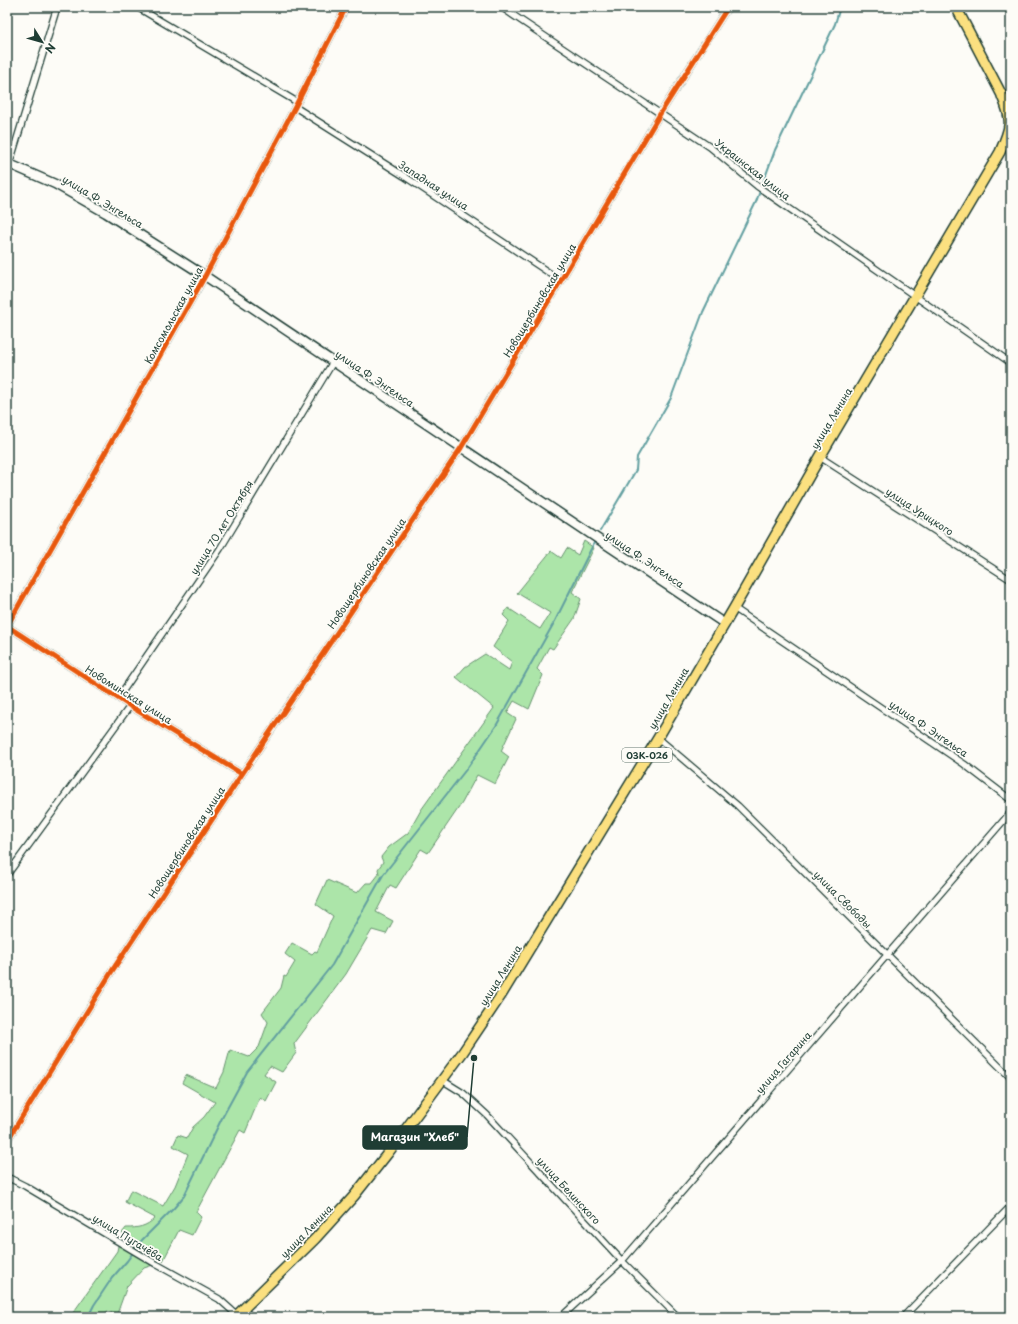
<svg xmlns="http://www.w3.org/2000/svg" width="1018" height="1324" font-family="'Playpen Sans',sans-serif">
<rect width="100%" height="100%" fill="#fdfcf7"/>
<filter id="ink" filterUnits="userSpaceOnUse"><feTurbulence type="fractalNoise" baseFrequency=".025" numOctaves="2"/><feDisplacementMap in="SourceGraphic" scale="8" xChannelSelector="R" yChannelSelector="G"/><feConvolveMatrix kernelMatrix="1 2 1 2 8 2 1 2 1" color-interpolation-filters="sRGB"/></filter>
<g filter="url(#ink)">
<!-- green -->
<path fill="#ace5a9" stroke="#66916e" d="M584,541L594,548L572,592L581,599L574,619L553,649L549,647L537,669L543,675L529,709L514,701L507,713L516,719L501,751L509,757L495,784L477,775L462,803L428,853L421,849L396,888L390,885L376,912L393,921L386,934L372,930L346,974L294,1044L296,1053L282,1072L270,1066L264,1074L276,1082L266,1101L260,1097L245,1133L240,1130L196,1212L201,1217L192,1235L179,1230L163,1261L122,1233L126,1228C138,1228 146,1227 155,1218L125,1202L131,1190L163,1206L175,1186L188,1154L173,1146L178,1135L187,1138L193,1127L204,1117L215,1102L182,1083L186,1075L216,1088L224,1072L230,1050L249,1057L259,1047L268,1022L262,1013L281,988L284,976L286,977L295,962L285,954L292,943L312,954L315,951L317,952L333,916L316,904L327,880L357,893L366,883H372L379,874L378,869L383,862L381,857L389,847L408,833L421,810L494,708L456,677L465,667L485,654L509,670L512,662L493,647L509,621L503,615L508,608L540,629L550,613L517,593L551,551L561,558L567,548L578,555Z
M119,1241L156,1264L144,1268L127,1286L117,1314L107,1311L104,1317H70L117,1251Z"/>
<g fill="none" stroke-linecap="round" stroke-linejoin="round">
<!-- stream -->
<path stroke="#629fa0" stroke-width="2" d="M600,531L636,470L637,457L671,398L703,312L756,202L775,150L835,24L840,7
M88,1317L94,1305L112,1278L127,1261L142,1240L174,1208L184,1196L222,1118L247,1072L332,965L383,875L468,767L496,726L555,621L595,541"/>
<defs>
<path id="street" d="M137,7L297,102
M501,7L710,147L757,186L1011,363
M295,107L404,176L560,280
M7,172L57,7
M820,457L1011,580
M734,608L964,764L1011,800
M118,698L220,549L333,362
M658,738L738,806L1011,1078
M242,774L130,706L7,626L205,276L295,107L346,7
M7,875L130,706
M442,1080L463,1093L487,1115L622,1261L678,1317
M7,1141L112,971L242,774L461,448L660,114L728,7
M7,1177L25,1186L156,1264L219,1299L237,1315
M243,1310L252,1317
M561,1317L622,1261L1011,812
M903,1317L1011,1206"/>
<path id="secondary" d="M7,163L55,184L106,213L205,276L725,624"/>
<path id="primary" d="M956,7L1005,101
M235,1317L315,1239L354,1196L388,1153L463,1052L502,994L658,738L734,608L820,457L1000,152C1011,127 1013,121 1002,96"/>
</defs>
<!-- street casing -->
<use href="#street" stroke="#1f3d34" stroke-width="8"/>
<!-- secondary casing -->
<use href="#secondary" stroke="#1f3d34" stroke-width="11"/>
<!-- primary casing -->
<use href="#primary" stroke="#1f3d34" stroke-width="12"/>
<!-- street -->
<use href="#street" stroke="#fdfcf7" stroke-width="5.5"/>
<!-- secondary -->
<use href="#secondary" stroke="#fdfcf7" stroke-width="8"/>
<!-- primary -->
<use href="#primary" stroke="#fbe080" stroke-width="9"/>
<defs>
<path id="cycleway" d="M242,774L130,706L7,626L205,276L295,107L346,7
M7,1141L112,971L242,774L461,448L660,114L728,7"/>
</defs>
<!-- cycleway casing -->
<use href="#cycleway" stroke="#fdfcf7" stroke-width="8"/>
<!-- cycleway -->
<use href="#cycleway" stroke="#e8590c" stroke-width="5"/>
</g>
</g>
<g text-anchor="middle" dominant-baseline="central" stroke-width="3.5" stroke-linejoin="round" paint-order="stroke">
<!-- shield labels -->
<rect fill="#fdfcf7" stroke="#62766e" stroke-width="1" x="622" y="748" width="50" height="14" rx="3"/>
<g font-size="9" font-weight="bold" fill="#1f3d34">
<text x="647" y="755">03К-026</text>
</g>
<!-- street labels -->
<g font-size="10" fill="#1f3d34" stroke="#fdfcf7">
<text transform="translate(753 169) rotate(38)">Украинская улица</text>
<text transform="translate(434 185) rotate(33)">Западная улица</text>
<text transform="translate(103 201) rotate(31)">улица Ф. Энгельса</text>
<text transform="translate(539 300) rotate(-59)">Новощербиновская улица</text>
<text transform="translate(173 315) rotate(-61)">Комсомольская улица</text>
<text transform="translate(375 378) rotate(34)">улица Ф. Энгельса</text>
<text transform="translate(831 418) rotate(-59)">улица Ленина</text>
<text transform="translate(920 511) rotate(33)">улица Урицкого</text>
<text transform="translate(221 527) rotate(-58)">улица 70 лет Октября</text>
<text transform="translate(645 559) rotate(34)">улица Ф. Энгельса</text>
<text transform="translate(366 573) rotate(-56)">Новощербиновская улица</text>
<text transform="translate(129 694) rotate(32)">Новоминская улица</text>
<text transform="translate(668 698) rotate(-60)">улица Ленина</text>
<text transform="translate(929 728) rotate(34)">улица Ф. Энгельса</text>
<text transform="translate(186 842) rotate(-57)">Новощербиновская улица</text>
<text transform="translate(843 899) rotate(45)">улица Свободы</text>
<text transform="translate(500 975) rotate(-58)">улица Ленина</text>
<text transform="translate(783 1062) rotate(-49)">улица Гагарина</text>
<text transform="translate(569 1190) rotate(47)">улица Белинского</text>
<text transform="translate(306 1231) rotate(-46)">улица Ленина</text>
<text transform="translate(128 1237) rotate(31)">улица Пугачёва</text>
</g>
</g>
<!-- callouts -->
<path fill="none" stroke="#1f3d34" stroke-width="1.5" d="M474 1058L467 1137"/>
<circle fill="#1f3d34" stroke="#fdfcf7" stroke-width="1.5" cx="474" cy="1058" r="4"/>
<rect fill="#1f3d34" stroke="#1f3d34" stroke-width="1.5" x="363" y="1126" width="104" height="23" rx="4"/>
<g font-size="11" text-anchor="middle" font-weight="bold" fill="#fff">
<text x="415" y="1141">Магазин "Хлеб"</text>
</g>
<!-- margin -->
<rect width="1018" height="1324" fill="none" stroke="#fdfcf7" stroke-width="24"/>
<rect x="12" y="12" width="994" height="1300" fill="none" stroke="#1f3d34" stroke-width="1.5" filter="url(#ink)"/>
<!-- north arrow -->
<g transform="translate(42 42) rotate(127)" stroke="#fdfcf7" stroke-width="3" paint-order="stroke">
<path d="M0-3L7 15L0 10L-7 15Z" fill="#1f3d34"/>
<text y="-6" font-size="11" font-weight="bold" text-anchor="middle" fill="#1f3d34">N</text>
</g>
</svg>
